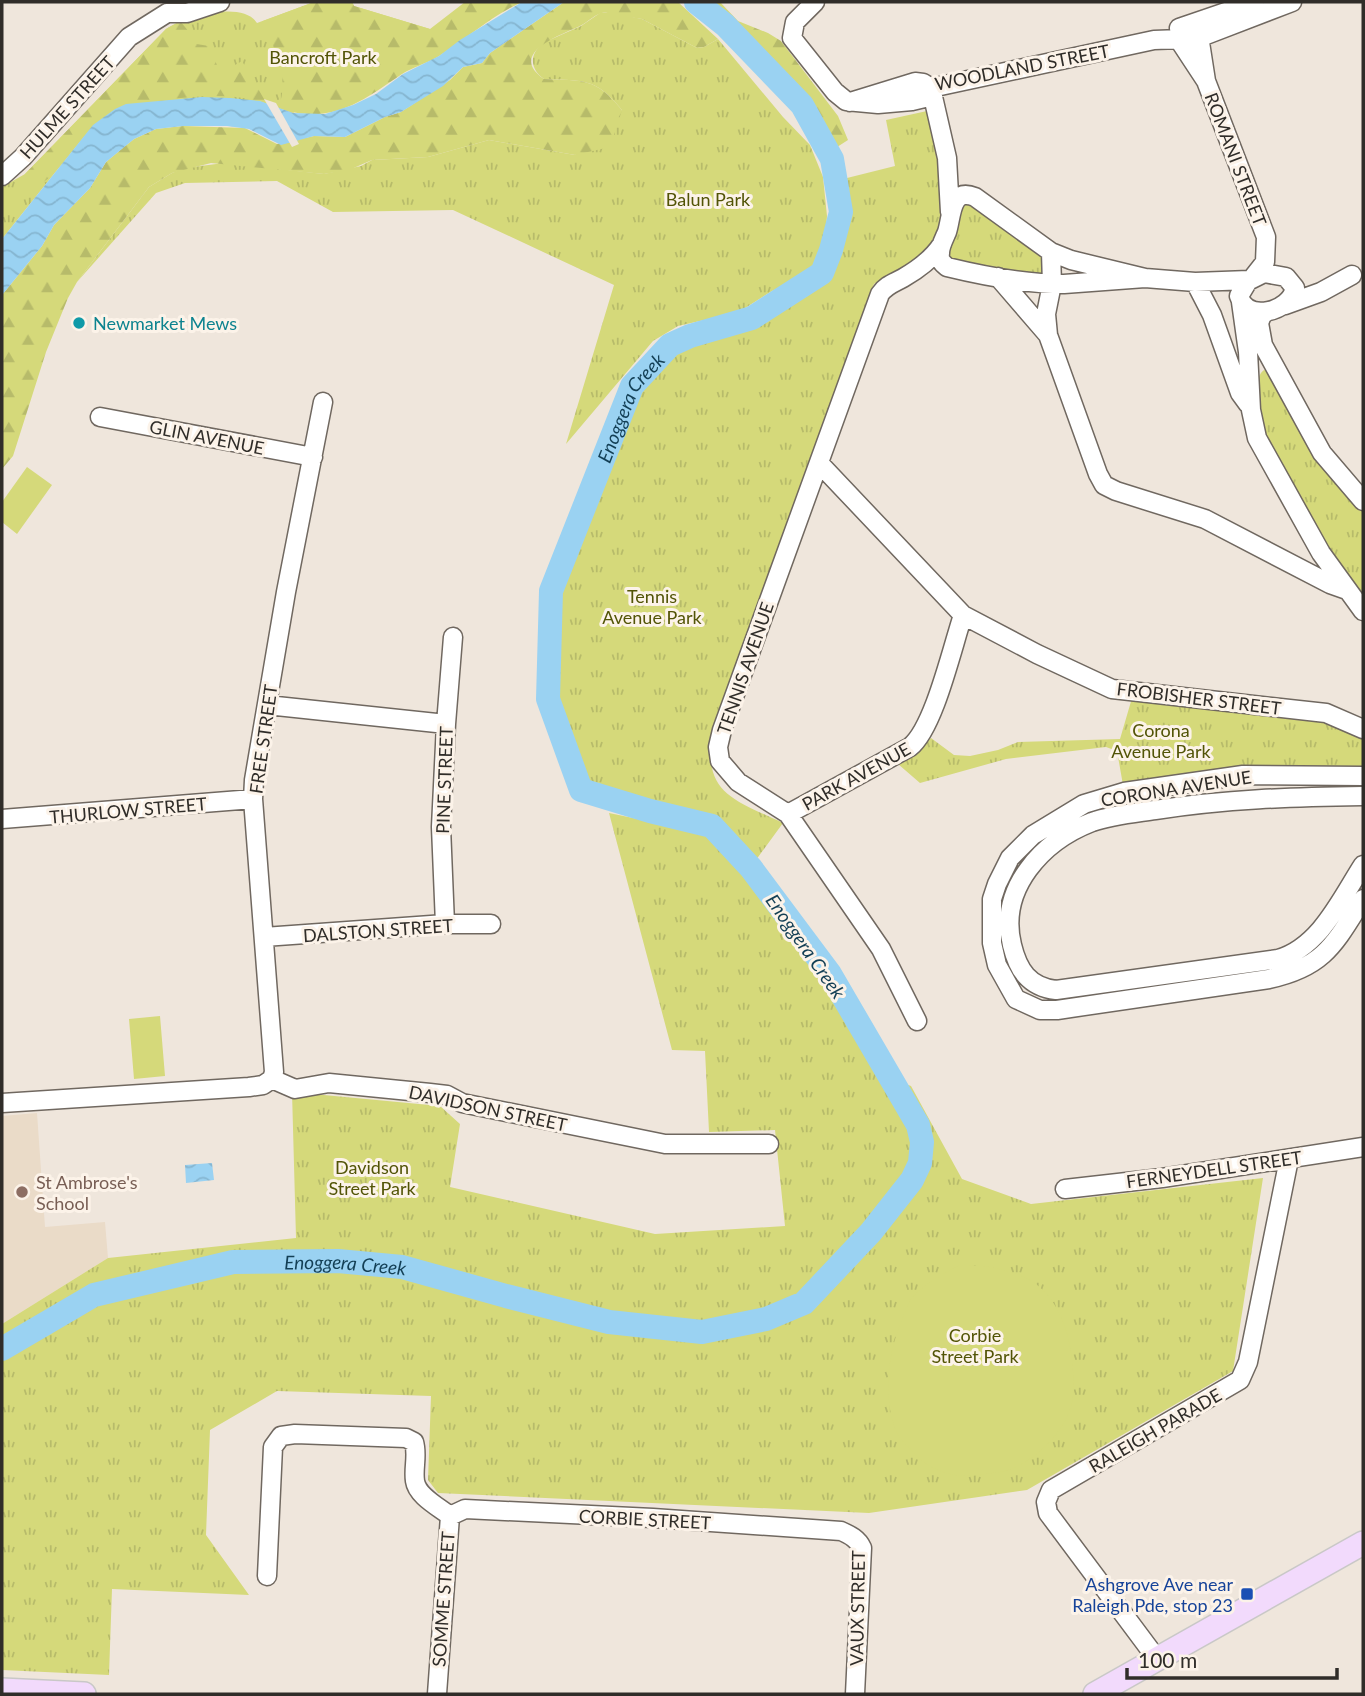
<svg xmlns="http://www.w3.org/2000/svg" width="1365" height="1696" font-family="Lato,sans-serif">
<defs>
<pattern id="grass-tufts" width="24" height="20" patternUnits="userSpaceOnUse" patternTransform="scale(1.75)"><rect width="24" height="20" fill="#d5d97a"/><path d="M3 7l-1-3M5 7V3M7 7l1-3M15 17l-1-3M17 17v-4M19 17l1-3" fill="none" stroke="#b7bb6a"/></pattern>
<pattern id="forest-firs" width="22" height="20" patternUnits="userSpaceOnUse" patternTransform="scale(1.75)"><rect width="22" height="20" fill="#d5d97a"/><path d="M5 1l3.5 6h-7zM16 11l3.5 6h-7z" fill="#b7bb6a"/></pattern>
<pattern id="water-waves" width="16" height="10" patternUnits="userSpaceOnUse" patternTransform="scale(1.75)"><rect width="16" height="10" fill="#9ad2f2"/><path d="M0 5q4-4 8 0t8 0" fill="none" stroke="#85b5d0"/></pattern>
</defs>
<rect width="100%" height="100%" fill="#efe6dc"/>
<!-- education -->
<path fill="#eadbc8" d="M37,1113L45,1227L105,1222L108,1258L2,1324V1116Z"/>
<!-- grass -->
<path fill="url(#grass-tufts)" d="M314,2H352L354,6L430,29L293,113L260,101L93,125L2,239V187L25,174L166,29C185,17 242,0 257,23Z
M608,12L642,19L697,48L704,47L718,39L783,117L810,145L823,177L827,216L825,243L811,271L798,279L772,291L739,312L678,326L653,341L566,444L614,285L453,210L333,212L277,181L185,183L156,193L77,282L149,187L172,173L185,168L224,163L324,174L361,166L372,160L428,157L489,140L575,155L622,110C595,77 584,81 544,79C529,69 529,52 545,42L581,26L600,13Z
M927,111C936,154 959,228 917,261C905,270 888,276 874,284L715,724C699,792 730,798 783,823L750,868L712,826L650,811L581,790L548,699L551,591L632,386L670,345L690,336L752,318L822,273L831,250L841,212L832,159L847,178L895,166L886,120Z
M970,201L1045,256L1044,273L1042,275L949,263L947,245L957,208Z
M1264,370L1268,371L1313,450L1363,507V596C1337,568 1319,529 1299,497C1288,479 1273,460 1266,441C1261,427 1250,379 1264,370Z
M1132,698L1326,719L1363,735V769L1123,785L1117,751L1106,747L1006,759L920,783L898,764L913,755L931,738L954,755L970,756L998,750L1018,742L1120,739Z
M609,813L715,835L817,972L874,1072L911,1086L962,1179L1031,1204L1263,1178L1233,1371L1027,1490L869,1513L438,1493L428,1480L431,1396L277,1391L210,1430L206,1535L249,1595L112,1589L109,1675L2,1670V1324L108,1258L296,1238L292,1092L440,1106L460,1124L450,1187L655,1234L785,1226L775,1130L709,1132L705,1051L672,1050Z"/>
<!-- forest -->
<path fill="url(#forest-firs)" d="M314,2H352L354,6L430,29L465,2H522C491,16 465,40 436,58C425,64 413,67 402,74C361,102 331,126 278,108C291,77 274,50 263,21Z
M564,2H678L718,39L704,47L697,48L642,19L609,14L607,12C595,13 589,22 578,27C560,35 507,54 544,79C584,81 595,77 622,110L610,147L575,155L489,140L428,157L372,160L349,170L324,174L211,163L172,173L149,187L77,282L68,298L46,352L13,456L2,469V295L42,246L54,225L90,188L106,162L124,147L134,139L156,129L183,126L245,128L277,144L314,136L345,137L385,117L401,112L450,80L463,67L482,63L490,53Z
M701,2H720L738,21L768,33L781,41L838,116L848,140L834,149L811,109L733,28Z
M180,21L190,33V43L209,46L219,70L225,71L242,61L267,104C226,88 169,100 126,104C93,118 78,147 54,173C43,184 27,193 14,203L13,195L25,174L166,29Z"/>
<!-- pitch -->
<path fill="#d5d97a" d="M27,467L52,485L17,534L2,522V502Z
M160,1016L165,1076L134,1079L129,1019Z
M960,1265C986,1265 1014,1269 1036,1284C1057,1300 1068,1328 1071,1353C1073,1369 1076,1390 1071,1406C1062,1435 1035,1462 1005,1471C997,1473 988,1473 979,1475C954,1479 930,1471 913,1452C907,1445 899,1439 896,1431C882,1395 888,1352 903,1317C905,1311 908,1303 912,1298C925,1283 943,1274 960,1265Z"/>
<!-- water -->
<path fill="url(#water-waves)" d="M522,2H564L490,53L482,63L463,67L443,86L401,112L385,117L345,137L314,136L281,145L249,129L227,126H183L156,129L134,139L106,162L90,188L54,225L42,246L2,295V239L93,125L115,109L126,104L202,97L230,98L260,101L293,113L325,114L353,105L376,94L403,74L439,56L460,40Z
M212,1163L214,1180L186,1183L185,1165Z"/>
<!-- pier -->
<path fill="#efe6dc" d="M264,99L276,103L299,144L292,147Z"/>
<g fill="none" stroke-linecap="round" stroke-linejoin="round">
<!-- river -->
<path stroke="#9ad2f2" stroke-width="24" id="s1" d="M2,1349L94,1295L233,1262L338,1261L402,1267L506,1296L609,1322L702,1332L766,1319L804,1303L871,1232L912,1180L920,1163L922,1142L918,1125L830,974L751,868L712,826L650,811L581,790L548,699L551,591L632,386L670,345L690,336L752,318L822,273L831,250L841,212L832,159L802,105L725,25L696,2"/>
<defs>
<path id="minor" d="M815,2L795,22L792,38L835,92L846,101L878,104L912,101L933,96
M167,13H187L220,2
M1179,28L1255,2
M1206,81L1179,40L1186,26L1199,36L1206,81L1266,237L1265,262L1254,276
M931,88L947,158L950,212
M850,102L915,82L923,83L931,88L1154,40L1181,39L1206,35L1292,2
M2,176L23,157L129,37L167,13
M1051,252L1071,260L1145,278L1195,282L1249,280
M1264,273L1286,277L1295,288C1290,312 1247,323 1239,296L1248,281Z
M998,277L1048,335
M1145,278L1064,284C1025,284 984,276 947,267C942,263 939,260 940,253C940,246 944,239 947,232C952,217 950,187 975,197L1051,252L1052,284L1046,314L1048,335L1098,474L1104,485L1116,491L1205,519L1330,584L1347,590
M1195,282L1212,315L1240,393L1248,404
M1241,302L1248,352L1251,410L1257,438L1321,553L1363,611
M1285,305L1321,292L1352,275
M1268,311L1262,315L1259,323L1263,345L1322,453L1363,501
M100,417L313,457
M819,463L963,615L1037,654L1112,689L1326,713L1363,729
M267,705L446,724
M1363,776L1243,775L1124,792L1084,804L1033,835L1010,858L997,884L992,899V943L997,965L1016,999L1040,1010H1057L1269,979C1325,967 1335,943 1363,899
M1363,796C1291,797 1227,799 1155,810C1135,813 1112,815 1092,822C1043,841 998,888 1012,945C1018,970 1029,987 1056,990L1278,959C1320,947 1341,899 1363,865
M788,814L910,747C934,728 952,648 963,615
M2,819L253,799
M445,924L441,827L446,724L453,637
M264,937L445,924H491
M917,1021L881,949L788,814L738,782L720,761L718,747L722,730L880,294C886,285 894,283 903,278C917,270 933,258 942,244
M272,1079L274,1072L253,799L254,780L286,592L323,402
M272,1079L295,1089L329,1083L430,1093L447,1095L462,1103L665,1144H769
M2,1103L249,1087L263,1085L272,1079
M1065,1189L1162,1178L1363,1147
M450,1516L465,1509L653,1518L841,1531C850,1535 858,1539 862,1548L855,1694
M267,1576L273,1447L281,1436L295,1434L406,1438L414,1442C418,1455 413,1468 415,1481C417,1496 439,1507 450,1516
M1157,1659L1048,1513L1046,1502L1051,1490L1240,1380L1248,1362L1289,1159
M437,1694L450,1516"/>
<path id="major" d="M2,1690L84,1694
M1095,1694L1363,1543"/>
</defs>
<!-- minor casing -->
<use href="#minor" stroke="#706860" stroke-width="21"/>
<!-- major casing -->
<use href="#major" stroke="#c9c8c7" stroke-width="26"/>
<!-- minor -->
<use href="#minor" stroke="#fff" stroke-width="18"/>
<!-- major -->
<use href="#major" stroke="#f2dafc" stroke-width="23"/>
</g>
<!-- markers -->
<circle fill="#0f9aa8" stroke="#fcf3e9" stroke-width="2.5" cx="79" cy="323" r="7"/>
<circle fill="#8d6e63" stroke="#fcf3e9" stroke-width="2.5" cx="22" cy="1192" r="7"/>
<rect fill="#1a4fb4" stroke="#fcf3e9" stroke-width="2.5" x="1240" y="1587" width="14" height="14" rx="3.5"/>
<g text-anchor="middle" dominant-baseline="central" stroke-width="6" stroke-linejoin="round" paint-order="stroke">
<!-- park labels -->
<g font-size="18" fill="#525406" stroke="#fcf3e9">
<text x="323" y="57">Bancroft Park</text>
<text x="708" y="199">Balun Park</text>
<text x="652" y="596">Tennis<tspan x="652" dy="21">Avenue Park</tspan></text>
<text x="1161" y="730">Corona<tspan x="1161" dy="21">Avenue Park</tspan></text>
<text x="372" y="1167">Davidson<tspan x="372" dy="21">Street Park</tspan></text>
<text x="975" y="1335">Corbie<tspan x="975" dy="21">Street Park</tspan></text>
</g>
<!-- street labels -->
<g font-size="18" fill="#302d29" stroke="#fcf3e9">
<text transform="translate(1022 67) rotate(-11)">WOODLAND STREET</text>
<text transform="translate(67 107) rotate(-48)">HULME STREET</text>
<text transform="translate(1236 159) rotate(69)">ROMANI STREET</text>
<text transform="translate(207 437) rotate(11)">GLIN AVENUE</text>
<text transform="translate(745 668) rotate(-71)">TENNIS AVENUE</text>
<text transform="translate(1199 698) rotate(7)">FROBISHER STREET</text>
<text transform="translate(263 739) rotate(-82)">FREE STREET</text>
<text transform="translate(856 776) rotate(-29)">PARK AVENUE</text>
<text transform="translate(444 780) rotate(-88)">PINE STREET</text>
<text transform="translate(1176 788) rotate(-9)">CORONA AVENUE</text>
<text transform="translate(128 810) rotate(-5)">THURLOW STREET</text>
<text transform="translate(378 930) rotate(-4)">DALSTON STREET</text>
<text transform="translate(488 1108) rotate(12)">DAVIDSON STREET</text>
<text transform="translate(1214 1169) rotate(-8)">FERNEYDELL STREET</text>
<text transform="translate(1155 1430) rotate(-30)">RALEIGH PARADE</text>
<text transform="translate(645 1519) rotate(3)">CORBIE STREET</text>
<text transform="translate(443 1599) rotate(-86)">SOMME STREET</text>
<text transform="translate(857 1608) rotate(-89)">VAUX STREET</text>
</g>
<!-- culture labels -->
<g font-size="18" fill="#0d838f" stroke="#fcf3e9" text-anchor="start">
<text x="93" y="323">Newmarket Mews</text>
</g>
<!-- education labels -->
<g font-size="18" fill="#785e54" stroke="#fcf3e9" text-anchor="start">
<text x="36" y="1182">St Ambrose's<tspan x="36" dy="21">School</tspan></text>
</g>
<!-- transit labels -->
<g font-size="18" fill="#164399" stroke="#fcf3e9" text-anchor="end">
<text x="1233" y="1584">Ashgrove Ave near<tspan x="1233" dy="21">Raleigh Pde, stop 23</tspan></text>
</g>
<!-- water labels -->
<g font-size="19" font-style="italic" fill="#133f55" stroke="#fcf3e9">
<text stroke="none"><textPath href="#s1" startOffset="1960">Enoggera Creek</textPath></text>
<text transform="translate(806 946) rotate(55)">Enoggera Creek</text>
<text stroke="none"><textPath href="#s1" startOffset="362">Enoggera Creek</textPath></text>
</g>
</g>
<!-- border -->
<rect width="1365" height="1696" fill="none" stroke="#302d29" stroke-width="7"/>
<!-- scale -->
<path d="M1127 1668v10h210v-10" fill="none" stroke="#302d29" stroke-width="3.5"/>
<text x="1138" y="1668" font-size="21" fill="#302d29" stroke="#fcf3e9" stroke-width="5" paint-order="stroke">100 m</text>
</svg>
